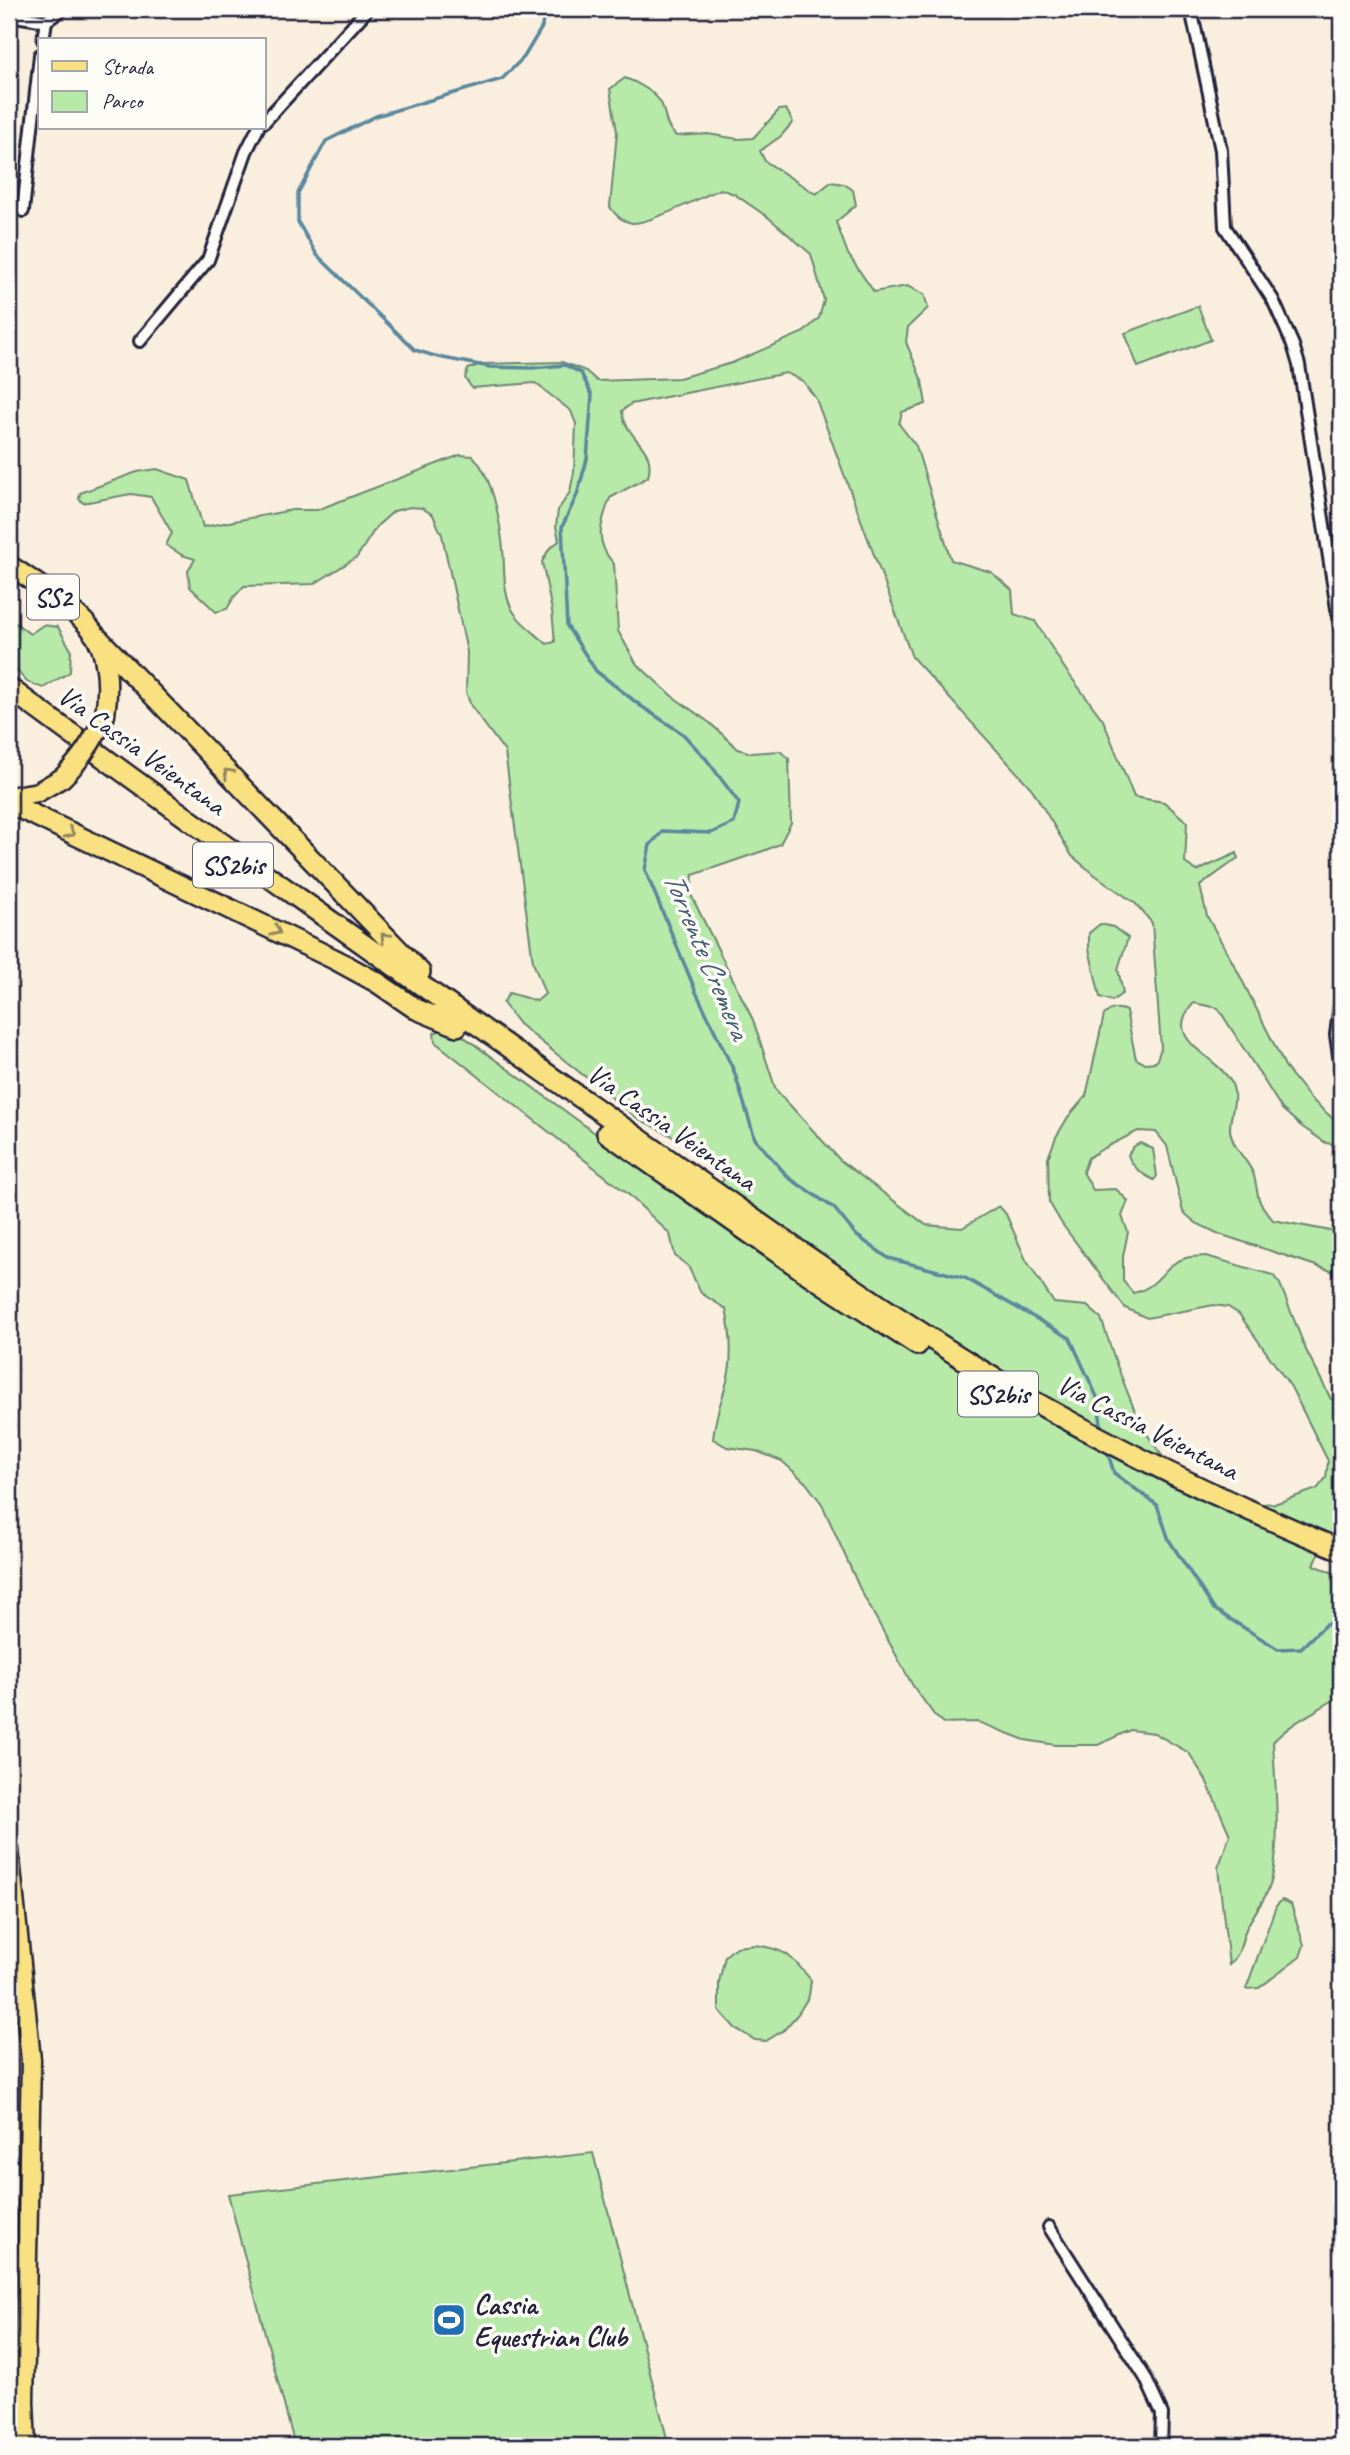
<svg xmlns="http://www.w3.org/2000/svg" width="1350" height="2455" font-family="Caveat,sans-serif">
<rect width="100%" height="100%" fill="#faefde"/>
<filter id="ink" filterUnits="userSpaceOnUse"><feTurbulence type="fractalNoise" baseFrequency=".0143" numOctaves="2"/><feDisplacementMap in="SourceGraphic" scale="14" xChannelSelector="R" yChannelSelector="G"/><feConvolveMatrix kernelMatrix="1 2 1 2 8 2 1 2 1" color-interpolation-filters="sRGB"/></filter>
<g filter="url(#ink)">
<!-- green -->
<path fill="#b7e9a9" stroke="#6c8672" stroke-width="2" fill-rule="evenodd" d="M625,78C637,82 657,93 662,105C667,119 664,124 676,136L708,134L738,139L753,138L779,110L786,109L793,122L781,136L760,151L765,161L816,194L831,182L844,184L853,190L856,205L836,222L848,254L874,292L907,286L924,294L928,308L908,327L906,342L922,381L926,404L902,412L899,424L916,446L951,560L991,572L1012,590L1014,614L1035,621L1065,669L1103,720L1134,797L1164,802L1187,822L1185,863L1197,871L1237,853L1238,858L1200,886L1207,916L1238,972L1286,1068L1310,1098L1341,1126V1145L1326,1143L1301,1126L1282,1109L1218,1008L1194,1003C1159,1040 1217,1055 1231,1082C1239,1098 1230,1112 1230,1129C1231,1146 1245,1157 1252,1171C1257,1181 1256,1193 1260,1202C1263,1208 1269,1215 1273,1220L1336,1232L1341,1238V1274L1219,1234L1196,1223L1183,1212L1167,1146L1156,1132L1138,1131L1104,1148L1088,1158L1083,1172L1093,1190L1116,1189L1128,1201L1122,1216L1128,1232L1123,1256V1281L1133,1293C1160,1287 1162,1266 1183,1259C1190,1256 1198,1257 1206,1256L1273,1275L1280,1284L1306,1350L1331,1399L1341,1401V1541L1326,1536L1314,1565L1341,1576V1695C1318,1711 1291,1722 1273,1742C1275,1783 1281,1839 1272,1878C1269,1895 1255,1911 1247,1927C1239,1943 1244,1951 1229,1965L1218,1868L1230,1835L1206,1780L1189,1753L1154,1733L1130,1730L1098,1745H1056L1025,1740L978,1722L943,1723L935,1716L913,1686L860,1589L822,1504L806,1483L782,1461L756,1451L727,1447L713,1439C715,1416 720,1406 726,1385C733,1362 731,1333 726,1309L701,1293L688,1266L675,1256L670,1234L629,1195L435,1042L434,1033L441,1030L460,1034L655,1177L706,1202L724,1179L705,1153L637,1118L519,1024L503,1003L509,993L537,1001L545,994L533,962L505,752L471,706L466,692L467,652L442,535L433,515L422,508L410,507L394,511L377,526L357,557L314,584L244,586L234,597L227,609L216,612L190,587L188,571L195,559L182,555L166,545L172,533L151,497L131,494L83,503L79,499L80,493L137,472L157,469L189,480L203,527L292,510H317L460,455L473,456C493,477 500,521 503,549C505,570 502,596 515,614C523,625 536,634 547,644L555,642L552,611L542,562L549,549L559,541L556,526L558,510L570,492L574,472L576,424L571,411L535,383L472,388L465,378L468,369L481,364L562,362L586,371L597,381L679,378L732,363L804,332L819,318L824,300L811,254L769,218L734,194L721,189C703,196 647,225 632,223C621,221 615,215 610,207L617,132L610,89ZM786,373L803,381L816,399L912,657L1032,789L1072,856L1095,875L1136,904L1152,923L1161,1048L1156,1062L1144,1063L1136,1059L1126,1011C1117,1007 1112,1008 1104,1015L1086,1096L1068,1117L1056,1137L1048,1158L1049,1202L1062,1224L1125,1308L1147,1318L1214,1305L1228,1307L1239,1314L1291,1387L1328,1461L1326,1478L1317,1489L1277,1503L1248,1505L1170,1467L1140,1424L1116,1363L1101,1318L1087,1306L1054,1303L1026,1260L1006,1214L999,1206L962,1228L926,1225L840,1160L776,1090L753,1020L691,895L693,875L766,850L780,844L791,823L789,759L780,751L751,753L738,749L710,723L672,696L636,663L618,631L614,564C594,542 600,525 610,498L648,477C657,446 626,441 622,411L631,404Z
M1198,306L1211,340L1138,367L1125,333Z
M9,618L30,634L43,625L58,627L71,650L70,672L43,688L27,682L9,662Z
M1100,924L1113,927L1128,938L1118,969L1123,993L1112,1001L1100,997L1089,949V933Z
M1140,1143L1153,1149L1157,1176L1154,1180C1143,1175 1132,1167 1128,1155L1133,1147Z
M1282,1900L1291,1904L1304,1945L1300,1957L1259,1988L1246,1989L1276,1906Z
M755,1945C788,1950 790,1955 811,1980L809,1996L798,2014L784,2030L766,2041L755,2040L735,2028L719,2010V1982L725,1956L736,1947Z
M593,2153L669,2446H295L228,2194Z"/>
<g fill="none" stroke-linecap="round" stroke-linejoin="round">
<!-- stream -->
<path stroke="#5a879d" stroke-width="3.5" d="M544,9L542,27L524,57L502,79L376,116L326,141L298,193V222L317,255L415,350L438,357L490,367L532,368L565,365L581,373L592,395L587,459L577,495L562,527L567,626L596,671L641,706L683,734L707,760L739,803L734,823L711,833L663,831L650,845L645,870L696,992L734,1071L755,1139L789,1178L834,1208L856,1235L888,1258L965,1278L1070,1338L1097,1397L1102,1430
M1107,1450L1114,1473L1157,1505L1169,1540L1214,1609L1278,1649L1301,1648L1326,1624L1341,1621"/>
<defs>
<path id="street" d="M1191,9L1221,150L1225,227L1273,300L1293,345L1299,365L1341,634
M9,15L46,21L63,9
M43,40L46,21
M264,122L368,9
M23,211L40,55
M140,341L208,260L246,152L258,128
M1341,996L1336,1035L1341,1069
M1049,2227L1145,2377L1162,2414L1161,2446"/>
<path id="primary" d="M9,565C32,580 81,612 95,635C109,659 109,688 105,715
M9,797L38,792L62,778
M9,1849L31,2060L24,2402L26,2446"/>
<path id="highway" d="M94,634L420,972
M9,688C202,831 398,969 594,1107C723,1197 850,1290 984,1372C1098,1441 1218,1499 1341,1550
M9,803L336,960L378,983L416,1009L457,1026
M607,1133L808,1274L917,1345"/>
</defs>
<!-- street casing -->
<use href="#street" stroke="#22223b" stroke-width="16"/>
<!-- primary casing -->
<use href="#primary" stroke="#22223b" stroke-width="23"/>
<!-- highway casing -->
<use href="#highway" stroke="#22223b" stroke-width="24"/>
<!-- street -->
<use href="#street" stroke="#fdfcf7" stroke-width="10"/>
<!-- primary -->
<use href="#primary" stroke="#f9e181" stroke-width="18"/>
<!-- highway -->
<use href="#highway" stroke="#f9e181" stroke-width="19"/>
<defs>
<path id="primary-bridge" d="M62,778C81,760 94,740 105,715"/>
</defs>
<!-- primary-bridge casing -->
<use href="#primary-bridge" stroke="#22223b" stroke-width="23" stroke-linecap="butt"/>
<!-- primary-bridge -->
<use href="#primary-bridge" stroke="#f9e181" stroke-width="18"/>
</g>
<!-- one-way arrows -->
<defs><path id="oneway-chevron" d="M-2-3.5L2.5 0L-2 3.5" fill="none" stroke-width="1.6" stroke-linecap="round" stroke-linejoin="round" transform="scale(1.75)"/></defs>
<g stroke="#8e825e">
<use href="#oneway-chevron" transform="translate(228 773) rotate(-134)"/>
<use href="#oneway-chevron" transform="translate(70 833) rotate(26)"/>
<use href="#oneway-chevron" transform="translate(276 931) rotate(26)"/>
<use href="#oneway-chevron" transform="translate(385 937) rotate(-134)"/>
</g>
</g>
<!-- icons -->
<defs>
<symbol id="stadium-square" viewBox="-11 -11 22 22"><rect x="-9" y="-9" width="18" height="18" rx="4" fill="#1f6fb2" stroke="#fdfcf7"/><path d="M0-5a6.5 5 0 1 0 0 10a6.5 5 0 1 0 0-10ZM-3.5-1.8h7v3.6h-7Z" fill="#fff"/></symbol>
</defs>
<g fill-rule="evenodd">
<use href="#stadium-square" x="430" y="2301" width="38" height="38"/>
</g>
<g text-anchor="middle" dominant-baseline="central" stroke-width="7" stroke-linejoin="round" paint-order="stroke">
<!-- shield labels -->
<g fill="#fdfcf7" stroke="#646373" stroke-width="2">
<rect x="27" y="574.5" width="52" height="45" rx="5"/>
<rect x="193" y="842.5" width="80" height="45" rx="5"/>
<rect x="958" y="1371.5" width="80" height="45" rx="5"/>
</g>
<g font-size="26" font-weight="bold" fill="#22223b">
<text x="53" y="597">SS2</text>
<text x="233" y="865">SS2bis</text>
<text x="998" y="1394">SS2bis</text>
</g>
<!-- street labels -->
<g font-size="28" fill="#22223b" stroke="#fdfcf7">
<text transform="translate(142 750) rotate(36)">Via Cassia Veientana</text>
<text transform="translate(672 1127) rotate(35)">Via Cassia Veientana</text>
<text transform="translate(1148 1427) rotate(27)">Via Cassia Veientana</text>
</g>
<!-- poi labels -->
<g font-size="28" font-weight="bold" fill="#22223b" stroke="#fdfcf7" text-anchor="start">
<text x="474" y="2304">Cassia<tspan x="474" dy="32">Equestrian Club</tspan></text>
</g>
<!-- water labels -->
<g font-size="30" font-style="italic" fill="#435d74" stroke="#fdfcf7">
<text transform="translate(707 955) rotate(67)">Torrente Cremera</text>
</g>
</g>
<!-- margin -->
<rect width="1350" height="2455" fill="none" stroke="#fdfcf7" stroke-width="35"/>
<rect x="18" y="18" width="1315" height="2420" fill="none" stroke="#22223b" stroke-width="2.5" filter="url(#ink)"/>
<!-- legend -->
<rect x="38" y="38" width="228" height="91" fill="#fdfcf7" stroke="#a5a5ac" stroke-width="2"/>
<rect x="52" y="61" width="35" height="10" fill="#f9e181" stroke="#a5a5ac" stroke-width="2"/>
<text x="102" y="74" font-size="21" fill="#22223b">Strada</text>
<rect x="52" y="91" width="35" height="21" fill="#b7e9a9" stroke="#a5a5ac" stroke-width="2"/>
<text x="102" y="108" font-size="21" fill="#22223b">Parco</text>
</svg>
